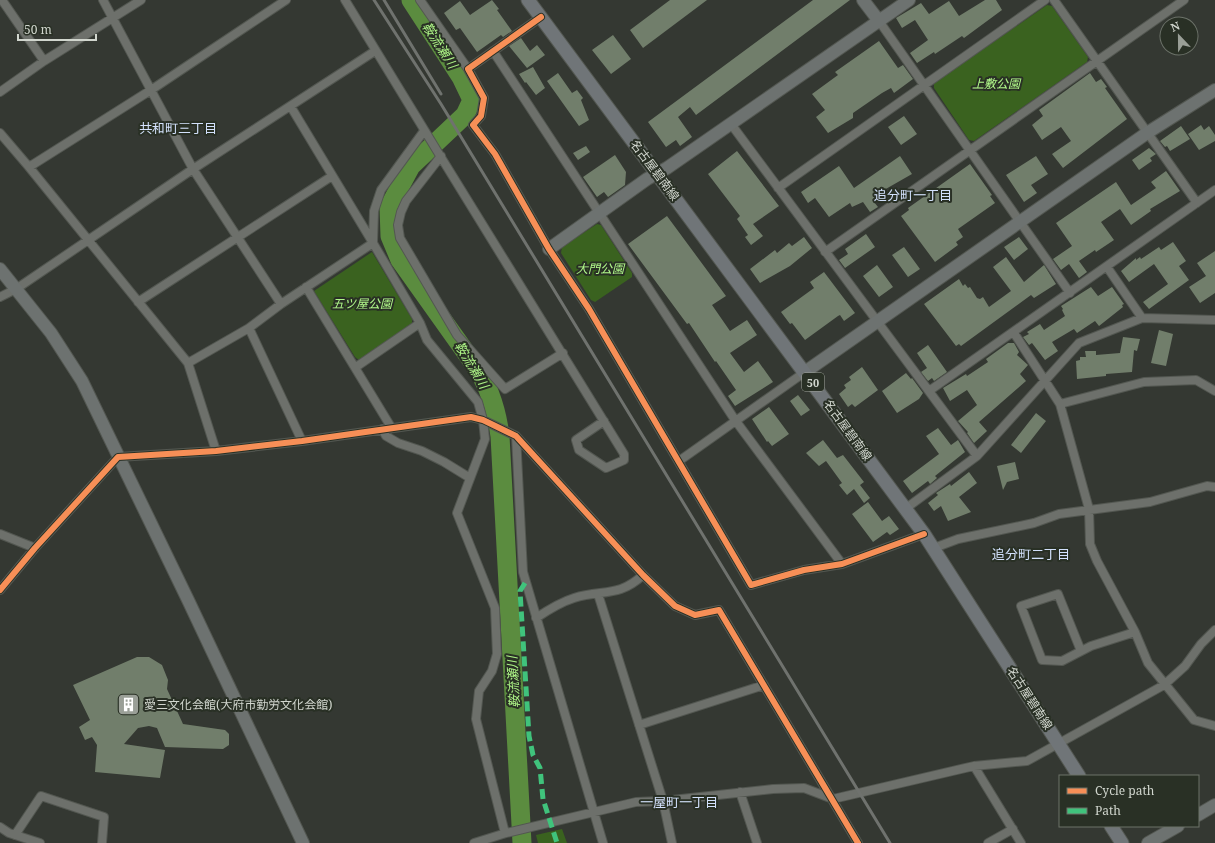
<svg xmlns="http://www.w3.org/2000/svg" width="1215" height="843" font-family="'Noto Serif','Noto Sans JP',serif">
<rect width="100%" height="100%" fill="#343832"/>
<!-- green -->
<path fill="#3a621f" d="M1047,5L1052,6L1088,57L1087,62L974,141L969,140L934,88V83Z
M597,224L601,225L632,273V277L595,302L591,300L561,253L562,247Z
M372,252L412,319V324L359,360L355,357L314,291Z
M562,829L567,843H538L536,835Z"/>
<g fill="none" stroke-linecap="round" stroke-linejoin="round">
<!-- river -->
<path stroke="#5b8c3f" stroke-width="19" d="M411,0L461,77L472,100L465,115L411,166L389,207L390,236L400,260L479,371C491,392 497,411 500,436L522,843"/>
</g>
<!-- building -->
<path fill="#717e6b" d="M492,0L499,9L497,10L512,31L503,37L501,35L477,52L460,28L456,30L444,13L460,1L470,15Z
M670,0H707L643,48L630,30Z
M813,0H850L696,115L690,107L678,117L692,137L680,146L676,140L666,147L648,122Z
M985,0H996L1002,10L964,38L962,36L935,54L934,52L917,63L910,53L928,40L915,20L902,28L896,18L921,3L929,14L949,1L959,16Z
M613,35L631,59L611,74L592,50Z
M521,38L530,51L537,45L545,55L527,68L509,46Z
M879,41L898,68L903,65L913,79L894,93L891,88L882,93L853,113V118L828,133L816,117L825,110L812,94L838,75L835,72Z
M533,67L545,88L536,95L526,82L525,83L519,74Z
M558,73L572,93L577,90L583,98L581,100L589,120L579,126L547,81Z
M1090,73L1096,82L1101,79L1107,87L1105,88L1127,119L1063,168L1052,154L1071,141L1061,127L1042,140L1032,125L1043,116L1039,110Z
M904,116L917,134L901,145L888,127Z
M1201,125L1204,130L1209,126L1215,135V141L1199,150L1188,134Z
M1181,126L1190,139L1170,151L1167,146L1165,147L1160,141Z
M586,146L590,152L578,160L573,153Z
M1149,148L1156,154L1150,158L1152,161L1139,170L1132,160Z
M737,151L779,206L753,224L763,236L751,245L745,237L748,235L737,219L740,216L708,174Z
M615,155L626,172L625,185L608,197L604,192L597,197L583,177Z
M900,156L912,174L877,194L880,198L874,202L878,207L870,212L863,202L852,207L850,203L829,217L815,198L808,203L801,192L839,166L854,188Z
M1036,156L1048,174L1031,185L1037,193L1024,202L1006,175Z
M970,164L992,195L990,196L995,203L958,229L963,237L956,242L958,245L935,262L901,216L909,210L908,208Z
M1166,171L1180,191L1150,209L1151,211L1131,225L1120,209L1101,222L1114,240L1096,252L1095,250L1079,261L1087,272L1079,278L1069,264L1061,270L1053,259L1072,246L1056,223L1116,182L1131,205L1156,188L1151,182Z
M667,216L726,296L712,305L730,331L747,320L757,335L730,353L744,372L758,361L773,382L735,406L728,396L736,390L716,361L715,362L689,323L687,324L628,244Z
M866,234L875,247L845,268L839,260L848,254L845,249Z
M804,237L812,248L790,266L760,283L750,269L775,250L777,253L789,243L792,246Z
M1019,237L1028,249L1014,260L1004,247Z
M1173,242L1186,261L1179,266L1189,280L1149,309L1143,302L1168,284L1154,264L1129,282L1121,271L1136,258V260L1140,257L1141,259L1159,247L1161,250Z
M904,247L920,269L908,277L892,255Z
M1215,251V293L1200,303L1189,287L1206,276L1197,263Z
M1006,257L1024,282L1044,265L1056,284L1034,298L1031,295L961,346L959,344L956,346L924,304L959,279L963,286L965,284L968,288L970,287L977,298L980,299L983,297L989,307L1011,291L993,267Z
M877,265L893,287L879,297L863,276Z
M824,272L855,313L844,321L840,315L838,316L805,340L792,323L790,324L781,312L814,288L810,282Z
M1091,287L1098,296L1112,287L1124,304L1122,305L1123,307L1099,326L1095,321L1077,333L1074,329L1052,342L1058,351L1045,360L1032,343L1029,345L1023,337L1029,334L1027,332L1040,324L1044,330L1065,316L1062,310L1063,309L1061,306Z
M1159,330L1173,334L1166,366L1151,363Z
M1123,337L1140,339L1137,351L1134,350L1132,372L1106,374V376L1077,379L1076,361L1080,360V357H1086L1085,351H1096V355L1120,353Z
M1008,343H1014L1019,352L1017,355L1028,365L1020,374L1026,381L979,422L987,431L974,443L967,433L968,432L958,421L977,405L967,390L950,401L943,388L966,374L967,376L988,362L986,359Z
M928,345L947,372L934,381L932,378L928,381L921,372L927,368L917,353Z
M862,367L878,390L855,407L852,404L848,407L839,394L846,388L844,385L851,380L849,377Z
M906,373L911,379L912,378L923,393L919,399L897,413L882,391Z
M798,395L810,410L801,416L790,401Z
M769,407L789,434L772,446L768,441L767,442L752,419Z
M1036,413L1046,421L1021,453L1011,445Z
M938,428L951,445L958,440L965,452L935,476L937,478L930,484L928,481L912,493L903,481L939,454L926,436Z
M823,440L837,458L843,455L864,482L860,485L870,498L864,503L854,489L847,495L839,485L842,483L826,461L819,466L806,453Z
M1015,462L1019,479L1007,482L1003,490L997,466Z
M969,472L977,483L959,497L971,512L948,521L941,506L934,511L928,503L938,495L936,493L950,484L951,486Z
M868,502L882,521L889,516L899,529L890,535L887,532L873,542L852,514Z
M137,657H149L162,665L168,680L167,689L183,724L225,730L229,734V745L223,749L165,747L157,728L149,726L138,728L124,744L165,750L160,778L95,772L97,745L92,737L85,740L79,727L90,720L73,685Z"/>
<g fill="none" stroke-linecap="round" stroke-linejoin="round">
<defs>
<path id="street" d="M2,0L44,61
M103,0L193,169L281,304
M345,0L439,154L624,454V460L606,468L579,450L576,440L604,421
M420,0L468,69
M1054,0L1197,203
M541,17L468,69L484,98L481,116L473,125L495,154L549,249L589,309L751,585L804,570L842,564L924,534
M879,21L1070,293
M493,51L735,420L842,564
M0,92L44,61L141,0
M291,107L373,243L420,323L427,340L478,402L483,420L485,439L457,513L495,608L497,654L492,671L479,691L476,719L505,833
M731,124L977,456
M0,133L29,167L188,363L216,451
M441,156L406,201L401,212L398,225L400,238L457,335L505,389L563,353
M29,167L151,90L286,0
M778,188L1045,0
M373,242L374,211L381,190L424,131
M825,252L1184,0
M1107,267L1142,318
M306,287L391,427
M0,297L16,289L193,169L375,51
M138,302L332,176
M249,328L302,441
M1014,333L1060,404L1089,509L1090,544L1097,561L1135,632L1148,663L1194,720L1215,726
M188,363L249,328L281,304L373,243
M356,367L420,323
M929,391L1215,190
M1060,404L1144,382L1196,380L1215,391
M382,429L386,436L398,443L422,451L444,462L470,478
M516,436L523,572L603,843
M679,461L805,372
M905,509L977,456L1079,343L1142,318L1215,320
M0,534L35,548
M934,548L958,539L1034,523L1059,514L1150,502L1207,486L1215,487
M0,590L35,548L118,457L216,451L302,441L471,417L483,420L516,436L643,575L675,606L695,615L719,610L858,843
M598,594L663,801L672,843
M536,618C548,610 561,602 574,598C603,589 618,598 643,575
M1081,651L1058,594L1021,606L1042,660L1062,661L1091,646L1135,632
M639,725L764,685
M974,766L1021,843
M740,792L757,843
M0,827L9,833L40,843
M15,835L41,796L104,817L102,843
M474,843L506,833L636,802L663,801L773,789L804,788L833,799L974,766L1027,761L1164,685L1185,666L1201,644L1215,630
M988,843L1013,829"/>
<path id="secondary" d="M863,0L879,21
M549,249L647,179L667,168L909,0
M0,269L51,333L82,381L188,600L303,843
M805,372L1147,133L1215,90
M1198,815L1215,805
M1148,843L1178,826"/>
<path id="primary" d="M528,0L924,534L1079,776
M1111,826L1122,843"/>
</defs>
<!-- street casing -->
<use href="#street" stroke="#535751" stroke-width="10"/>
<!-- secondary casing -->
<use href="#secondary" stroke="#535751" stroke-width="14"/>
<!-- primary casing -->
<use href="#primary" stroke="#535751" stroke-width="15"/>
<!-- street -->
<use href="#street" stroke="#6d706b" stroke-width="8"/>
<!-- secondary -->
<use href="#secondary" stroke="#6d7270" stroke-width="12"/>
<!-- primary -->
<use href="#primary" stroke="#707578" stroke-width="13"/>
<!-- rail -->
<path stroke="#6f726e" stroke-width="3" d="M374,0L441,104L890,843
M384,0L441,94"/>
<!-- quiet -->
<path stroke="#40c37c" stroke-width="5" stroke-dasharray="10 5" stroke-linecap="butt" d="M525,583L520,591L529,736L533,755L540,768L543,799L557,843"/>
<defs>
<path id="cycleway" d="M541,17L468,69L484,98L481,116L473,125L495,154L549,249L589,309L751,585L804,570L842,564L924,534
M0,590L35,548L118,457L216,451L302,441L471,417L483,420L516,436L643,575L675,606L695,615L719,610L858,843"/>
</defs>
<!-- cycleway casing -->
<use href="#cycleway" stroke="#293025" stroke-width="8"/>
<!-- cycleway -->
<use href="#cycleway" stroke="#f78f57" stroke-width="6"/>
</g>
<!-- icons -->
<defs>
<symbol id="building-square" viewBox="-11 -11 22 22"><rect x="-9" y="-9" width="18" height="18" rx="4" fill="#9a9f97" stroke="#293025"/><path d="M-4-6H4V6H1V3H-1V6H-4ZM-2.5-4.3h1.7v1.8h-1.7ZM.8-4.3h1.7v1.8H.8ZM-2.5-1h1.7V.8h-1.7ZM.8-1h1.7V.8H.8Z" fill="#fff"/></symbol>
</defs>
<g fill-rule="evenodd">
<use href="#building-square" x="116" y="692" width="25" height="25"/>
</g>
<g text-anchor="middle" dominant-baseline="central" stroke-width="4" stroke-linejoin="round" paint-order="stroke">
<!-- shield labels -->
<rect fill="#293025" stroke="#9fa49b" stroke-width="1" x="802" y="373" width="22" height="18" rx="3"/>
<g font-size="11" font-weight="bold" fill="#d1d6ce">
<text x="813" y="382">50</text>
</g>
<!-- park labels -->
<g font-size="12" font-style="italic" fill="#b2fa8b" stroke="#293025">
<text x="996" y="83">上敷公園</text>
<text x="600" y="268">大門公園</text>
<text x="362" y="303">五ツ屋公園</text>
</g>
<!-- street labels -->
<g font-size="12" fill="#d1d6ce" stroke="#293025">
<text transform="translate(655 170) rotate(53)">名古屋碧南線</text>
<text transform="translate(848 430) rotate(54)">名古屋碧南線</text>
<text transform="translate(1030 698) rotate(57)">名古屋碧南線</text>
</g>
<!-- poi labels -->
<g font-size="12" fill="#d1d6ce" stroke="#293025" text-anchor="start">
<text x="144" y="704">愛三文化会館(大府市勤労文化会館)</text>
</g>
<!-- water labels -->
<g font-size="13" font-style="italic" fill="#aef587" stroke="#293025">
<text transform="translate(440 45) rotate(57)">鞍流瀬川</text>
<text transform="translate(472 365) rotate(59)">鞍流瀬川</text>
<text transform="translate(513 682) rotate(-93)">鞍流瀬川</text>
</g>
<!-- neighbourhood labels -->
<g font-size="13" fill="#d3e1fc" stroke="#293025">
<text x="178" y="128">共和町三丁目</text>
<text x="913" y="195">追分町一丁目</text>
<text x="1031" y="554">追分町二丁目</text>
<text x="679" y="802">一屋町一丁目</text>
</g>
</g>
<!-- legend -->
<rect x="1059" y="775" width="140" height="52" fill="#293025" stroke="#6c7269"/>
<rect x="1067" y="788" width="20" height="6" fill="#f78f57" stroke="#6c7269"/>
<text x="1095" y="795" font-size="12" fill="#d1d6ce">Cycle path</text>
<rect x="1067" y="808" width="20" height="6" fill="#40c37c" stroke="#6c7269"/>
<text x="1095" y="815" font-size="12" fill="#d1d6ce">Path</text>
<!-- north arrow -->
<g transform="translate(1179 36) rotate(338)"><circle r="19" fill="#293025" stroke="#6c7269"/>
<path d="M0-3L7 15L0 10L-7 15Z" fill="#9a9f97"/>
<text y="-6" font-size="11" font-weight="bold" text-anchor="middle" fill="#d1d6ce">N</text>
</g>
<!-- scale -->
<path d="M18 34v6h78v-6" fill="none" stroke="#d1d6ce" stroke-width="2"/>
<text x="24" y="34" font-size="12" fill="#d1d6ce" stroke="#293025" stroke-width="3" paint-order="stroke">50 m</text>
</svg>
